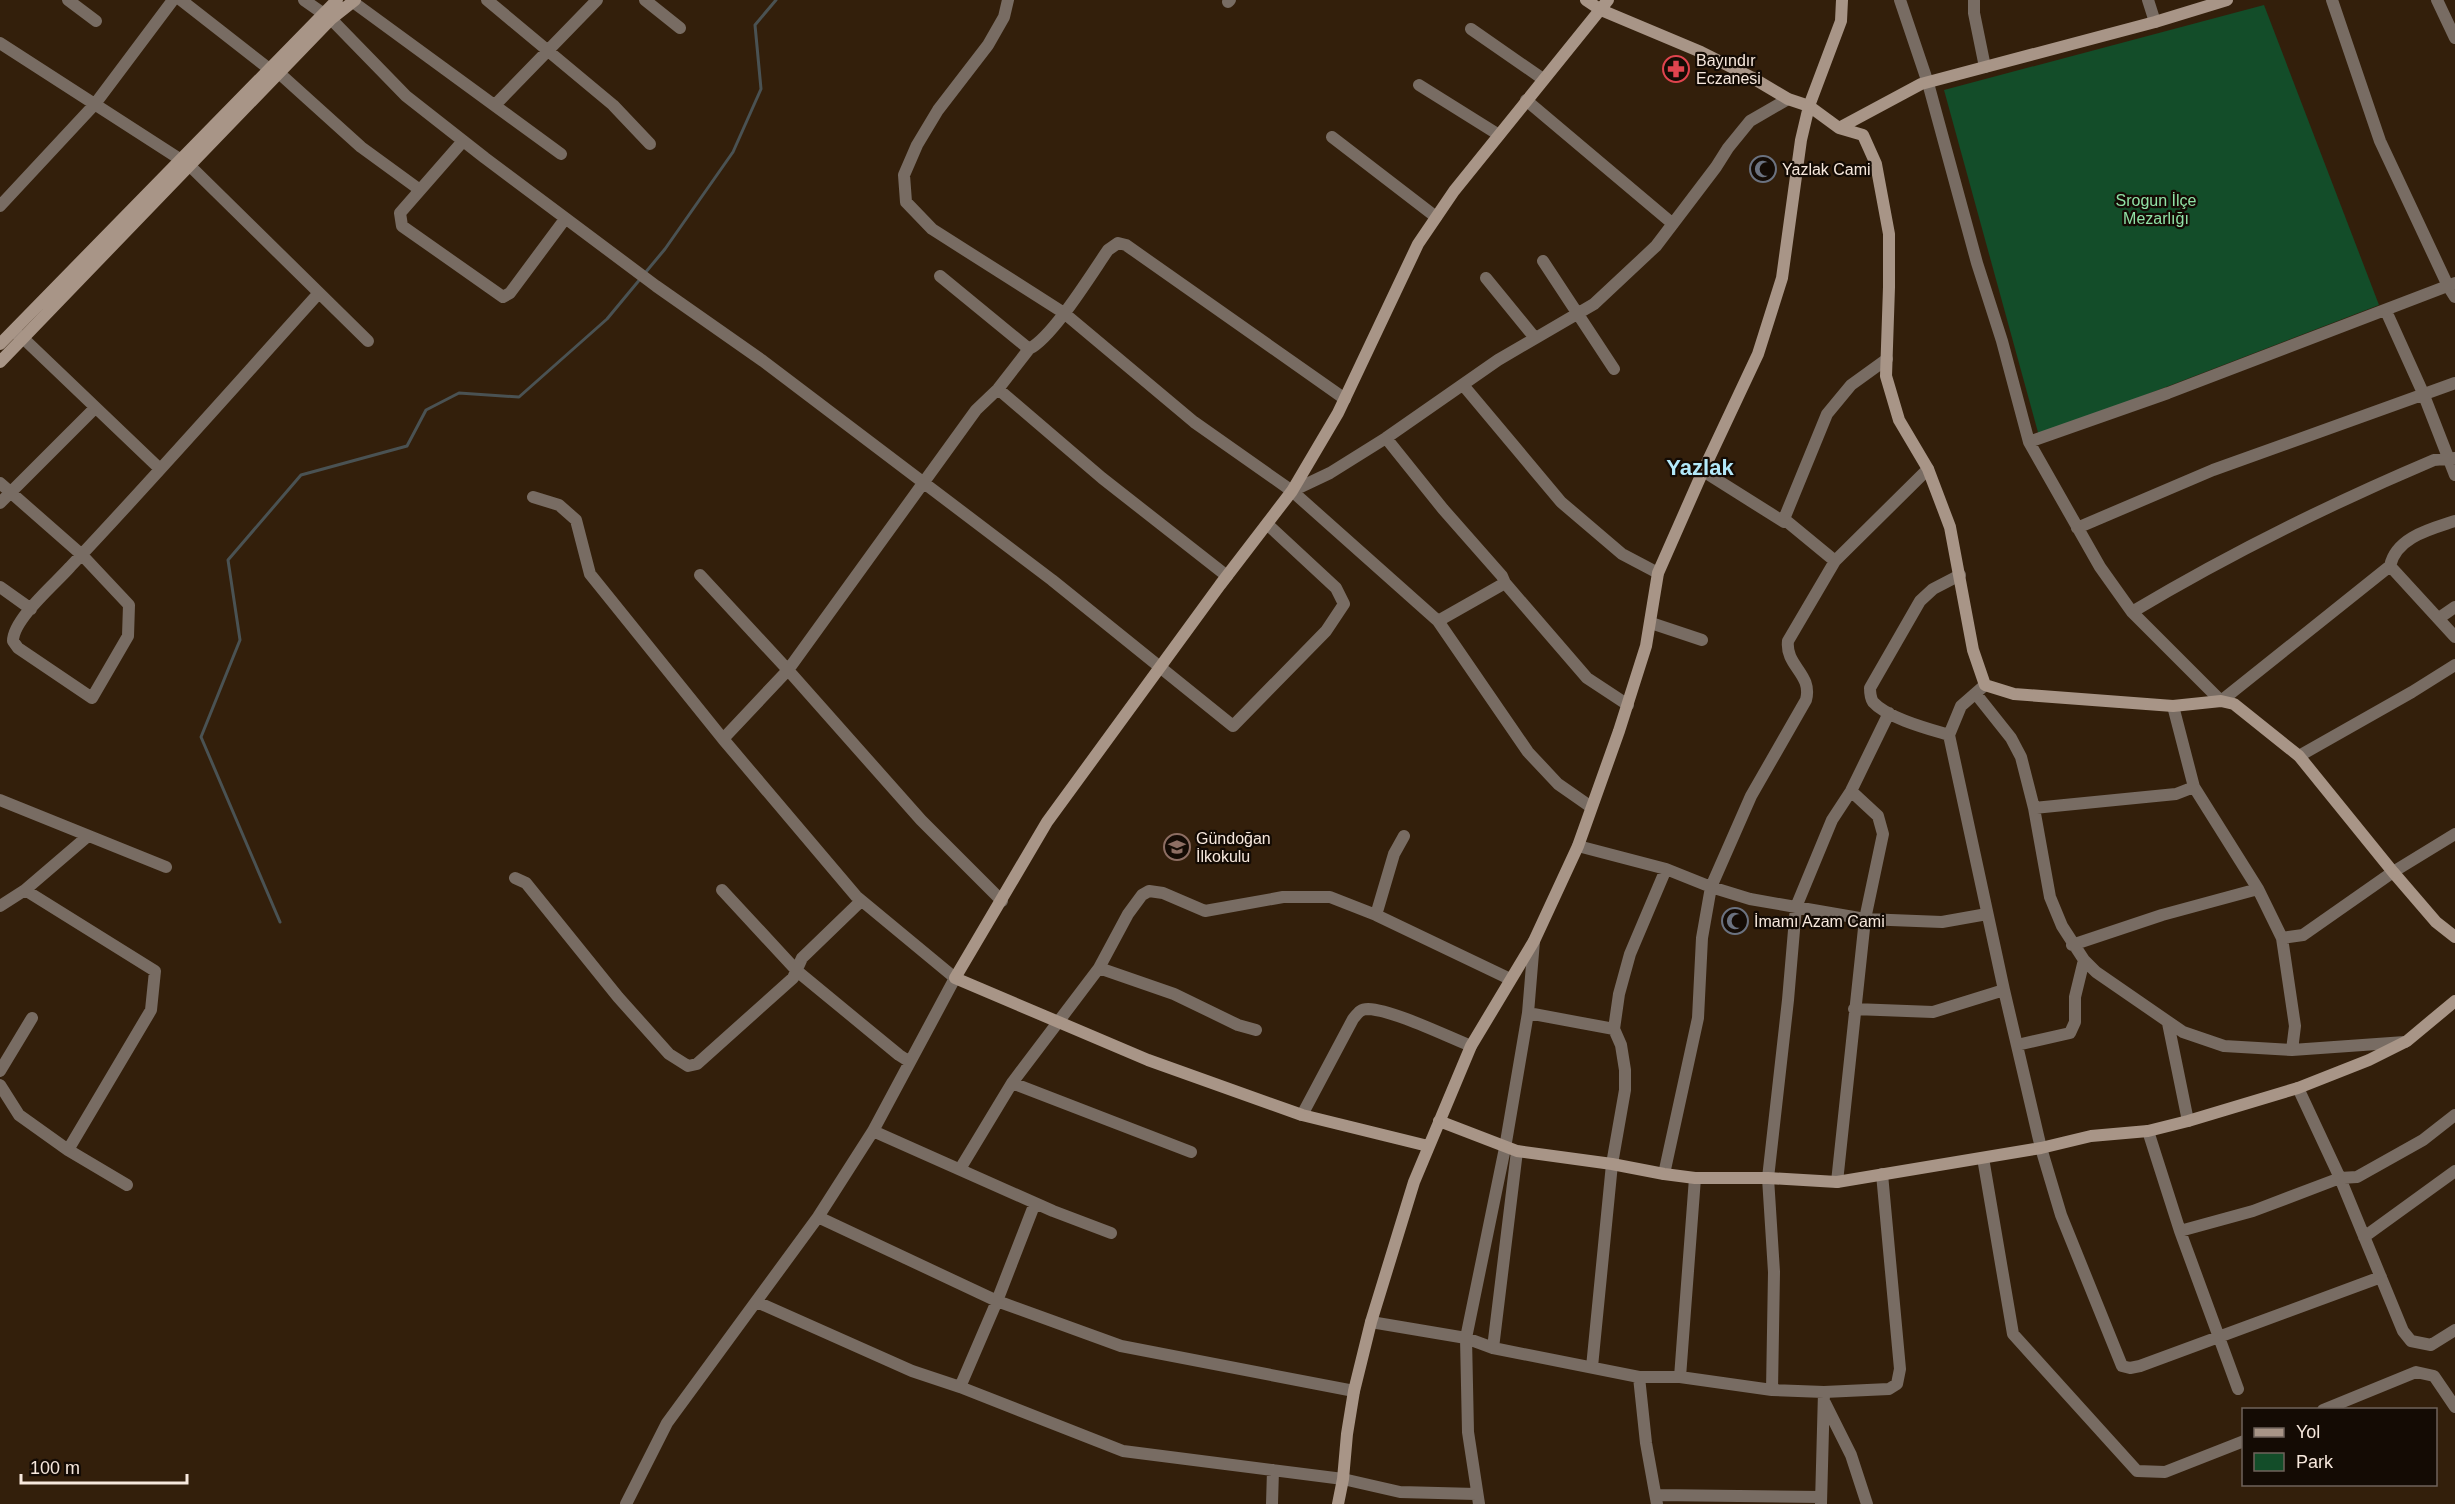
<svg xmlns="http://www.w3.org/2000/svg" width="2455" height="1504" font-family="Arial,sans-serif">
<rect width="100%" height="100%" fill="#331f0b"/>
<!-- green -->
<path fill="#134d29" d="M2264,5L2379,305L2039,436L1944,90Z"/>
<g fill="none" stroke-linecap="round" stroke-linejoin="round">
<!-- stream -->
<path stroke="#4a5253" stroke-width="3" d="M645,273L665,249L733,152L761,89L755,25L776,0
M280,922L201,737L240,640L228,560L301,475L407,446L426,410L459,393L519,397L607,319L641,278"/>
<!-- street -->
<path stroke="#786c63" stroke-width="12" d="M68,0L96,21
M181,0L268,68L279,73L361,147L420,190
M304,0L331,19L406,96L485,158L656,286L763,361L1052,580L1233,726L1326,631L1344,604L1336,588L1267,524
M487,0L613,105L650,144
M645,0L680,28
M1008,0L1004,17L988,45L938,110L917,145L904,175L906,202L932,229L1064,313L1194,422L1292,491L1438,621L1528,752L1558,784L1591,807
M1900,0L1928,83L1977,263L2002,341L2029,442L2100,567L2132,612L2221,701L2390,566C2396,537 2431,529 2455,521
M1974,0V13L1985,67
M2148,0L2155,22
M2332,0L2380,141L2448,286L2455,297
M2437,0L2455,38
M353,2L561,154
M1228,2L1230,0
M1471,29L1543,79
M0,43L189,165L368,341
M1419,85L1499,135
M1526,100L1673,224
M495,105L597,0
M1332,137L1436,217
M463,141L400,213L402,226L503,297L510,293L565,219
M0,206L95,104L173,0
M1543,261L1614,369
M940,276L1029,349
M1486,278L1535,338
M2386,311L2423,393L2455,475
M14,332L24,339L160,469
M1463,385L1561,502L1622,554L1658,573
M998,389L1102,478L1227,576
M1386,438L1443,509L1502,576L1505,583L1587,678L1628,705
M2029,442L2168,393L2455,283
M1703,471L1784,522V519
M0,483L82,555L129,605L128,636L92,698L18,648L13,641C13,619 56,583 70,567C155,477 236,385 318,294
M1292,491L1330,473L1386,438L1498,360L1594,304L1656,246L1716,167L1728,148L1750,121L1788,99
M533,497L559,505L576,520L590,574L723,739L856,896L955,978L873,1131L818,1217L667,1423L626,1504
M0,503L95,408
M1784,519L1827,414L1851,385L1887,359
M1784,519L1835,561
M2077,528L2213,470L2455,383
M2390,566L2455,637
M700,575L788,670L921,820L1002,901
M0,587L31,609
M2132,612C2229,554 2330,504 2434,460L2455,458
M2439,618L2455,607
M1438,621L1505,583
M1651,623L1702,640
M1985,685L1961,706L1949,735L2004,990L2041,1148L2061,1215L2122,1366L2130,1368L2140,1366L2381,1277
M1976,694L2011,738L2021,757L2034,808L2050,897L2062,926L2084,960L2096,972L2183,1032L2224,1046L2292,1050L2295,1026L2282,938L2303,935L2393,872L2455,834
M2173,706L2194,787L2258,889L2282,938
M1949,735C1929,729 1887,718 1873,702C1870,697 1870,693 1870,688L1920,601L1933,589L1960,575
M723,739L788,670L976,410L998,389L1029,349C1053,337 1092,273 1108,250L1118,243L1126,245L1345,399
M2299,756L2412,692L2455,665
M0,800L166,867
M2034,808L2176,794L2194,787
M1578,846L1666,869L1711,887L1750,899L1865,919L1942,922L1987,914
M515,878L526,883L618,997L669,1054L688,1066L697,1064L793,978L802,958L861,901
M25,890L155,971L151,1010L68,1150
M722,890L797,971L899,1055L910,1062
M0,906L25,890L88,836
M1376,915L1394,854L1404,836
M2072,945L2162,915L2258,889
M1099,968L1174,994L1238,1025L1256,1030
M1854,1009L1933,1012L2004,990
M1528,1013L1614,1029
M2168,1023L2188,1121
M2017,1045L2070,1033L2075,1022V997L2084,960
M2292,1050L2405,1042
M0,1071L32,1018
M1012,1083L1191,1152
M0,1085L19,1115L68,1150L127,1185
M2298,1088L2340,1178L2403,1331L2411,1341L2431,1345L2455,1330
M1302,1115L1353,1019C1358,1013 1360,1009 1368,1009C1393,1010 1446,1036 1471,1046
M873,1131L1053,1211L1111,1233
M2148,1131L2180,1231L2238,1389
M1983,1158L2013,1334L2137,1471L2165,1472L2244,1441
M960,1169L1012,1083L1099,968L1128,914L1142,895L1149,891L1163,893L1205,911L1283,897H1330L1376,915L1510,979
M1664,1174L1698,1018L1702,938L1711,887L1751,796L1806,700C1813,674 1785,666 1788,641L1835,561L1928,469
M1837,1182L1865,919L1883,834L1878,816L1851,791
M818,1217L997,1301L1121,1346L1354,1391
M2180,1231L2253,1211L2340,1178L2357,1177L2423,1140L2455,1115
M2364,1237L2455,1171
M757,1302L912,1371L960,1387L1123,1451L1343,1479L1400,1492L1476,1494
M1371,1322L1466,1338L1493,1348L1639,1377H1680L1772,1390L1824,1392L1889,1389L1897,1384L1900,1369L1882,1174
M1493,1348L1517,1151
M1592,1367L1612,1164L1625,1090V1070L1621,1045L1614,1029L1619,994L1630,954L1666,869
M1639,1377L1646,1443L1657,1504
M1680,1377L1695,1178
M960,1387L997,1301L1035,1203
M1772,1390L1774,1272L1768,1178L1788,1000L1796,907L1832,820L1851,791L1889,713
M1825,1403L1851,1455L1867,1504
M2323,1410L2416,1372L2434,1376L2455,1407
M1656,1495L1821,1497
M1821,1503L1824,1392
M1272,1504L1273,1470
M1479,1504L1468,1432L1466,1338L1505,1148L1528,1013L1534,941"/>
<!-- secondary -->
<path stroke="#a89587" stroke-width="12" d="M1586,0L1601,10L1701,52L1751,77L1788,99L1809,106L1839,128L1863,135L1876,164L1889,234V287L1886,376L1899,420L1928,469L1950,527L1973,650L1985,685L2014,694L2173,706L2221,701L2234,704L2299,756L2393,872L2436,922L2455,937
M1839,128L1921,84L2155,22L2227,0
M0,344L337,0
M0,362L331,19L355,0
M1439,1121L1517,1151L1612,1164L1664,1174L1695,1178H1768L1837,1182L2041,1148L2091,1136L2148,1131L2188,1121L2298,1088L2369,1060L2407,1041L2455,1001
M1428,1146L1302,1115L1148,1060L955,978L1047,822L1220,585L1292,491L1338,413L1418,244L1454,191L1608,0
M1338,1504L1343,1479L1347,1434L1354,1391L1371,1322L1414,1182L1471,1046L1534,941L1578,846L1619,731L1646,646L1658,573L1703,471L1758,354L1782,278L1801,140L1809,106L1841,21L1842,0"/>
</g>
<!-- icons -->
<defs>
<symbol id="pharmacy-ring" viewBox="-11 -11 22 22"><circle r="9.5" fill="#140b04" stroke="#e0444e" stroke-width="1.5"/><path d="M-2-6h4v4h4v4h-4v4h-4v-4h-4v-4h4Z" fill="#e0444e"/></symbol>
<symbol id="mosque-ring" viewBox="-11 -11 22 22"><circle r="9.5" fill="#140b04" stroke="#6b7280" stroke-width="1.5"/><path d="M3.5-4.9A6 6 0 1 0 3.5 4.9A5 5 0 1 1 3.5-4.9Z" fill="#6b7280"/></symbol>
<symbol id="school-ring" viewBox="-11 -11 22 22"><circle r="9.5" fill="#140b04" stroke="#8d6e63" stroke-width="1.5"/><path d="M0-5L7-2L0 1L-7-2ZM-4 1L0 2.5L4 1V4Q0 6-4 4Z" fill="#8d6e63"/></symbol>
</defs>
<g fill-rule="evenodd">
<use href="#pharmacy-ring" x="1661" y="54" width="30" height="30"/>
<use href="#mosque-ring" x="1748" y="154" width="30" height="30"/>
<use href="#school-ring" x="1162" y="832" width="30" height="30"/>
<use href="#mosque-ring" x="1720" y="906" width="30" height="30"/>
</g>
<g text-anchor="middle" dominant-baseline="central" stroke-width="4.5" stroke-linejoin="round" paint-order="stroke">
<!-- poi labels -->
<g font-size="16" fill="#f7e8dd" stroke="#140b04" text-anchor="start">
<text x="1696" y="60">Bayındır<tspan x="1696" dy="18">Eczanesi</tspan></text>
<text x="1782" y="169">Yazlak Cami</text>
<text x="1196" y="838">Gündoğan<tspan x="1196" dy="18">İlkokulu</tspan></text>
<text x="1754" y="921">İmamı Azam Cami</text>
</g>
<!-- park labels -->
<g font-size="16" fill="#90e2a6" stroke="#140b04">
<text x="2156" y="200">Srogun İlçe<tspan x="2156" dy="18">Mezarlığı</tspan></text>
</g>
<!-- district labels -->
<g font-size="22" font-weight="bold" fill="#b3e9fa" stroke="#140b04">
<text x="1700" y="467">Yazlak</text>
</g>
</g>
<!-- legend -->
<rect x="2242" y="1408" width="195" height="78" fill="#140b04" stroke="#6f635b" stroke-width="1.5"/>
<rect x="2254" y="1428" width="30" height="9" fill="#a89587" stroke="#6f635b" stroke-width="1.5"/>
<text x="2296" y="1438" font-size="18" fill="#f7e8dd">Yol</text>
<rect x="2254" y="1453" width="30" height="18" fill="#134d29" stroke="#6f635b" stroke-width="1.5"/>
<text x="2296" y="1468" font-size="18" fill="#f7e8dd">Park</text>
<!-- scale -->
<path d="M21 1474v9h166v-9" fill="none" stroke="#f7e8dd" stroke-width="3"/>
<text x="30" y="1474" font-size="18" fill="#f7e8dd" stroke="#140b04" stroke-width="4.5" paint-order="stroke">100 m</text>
</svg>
